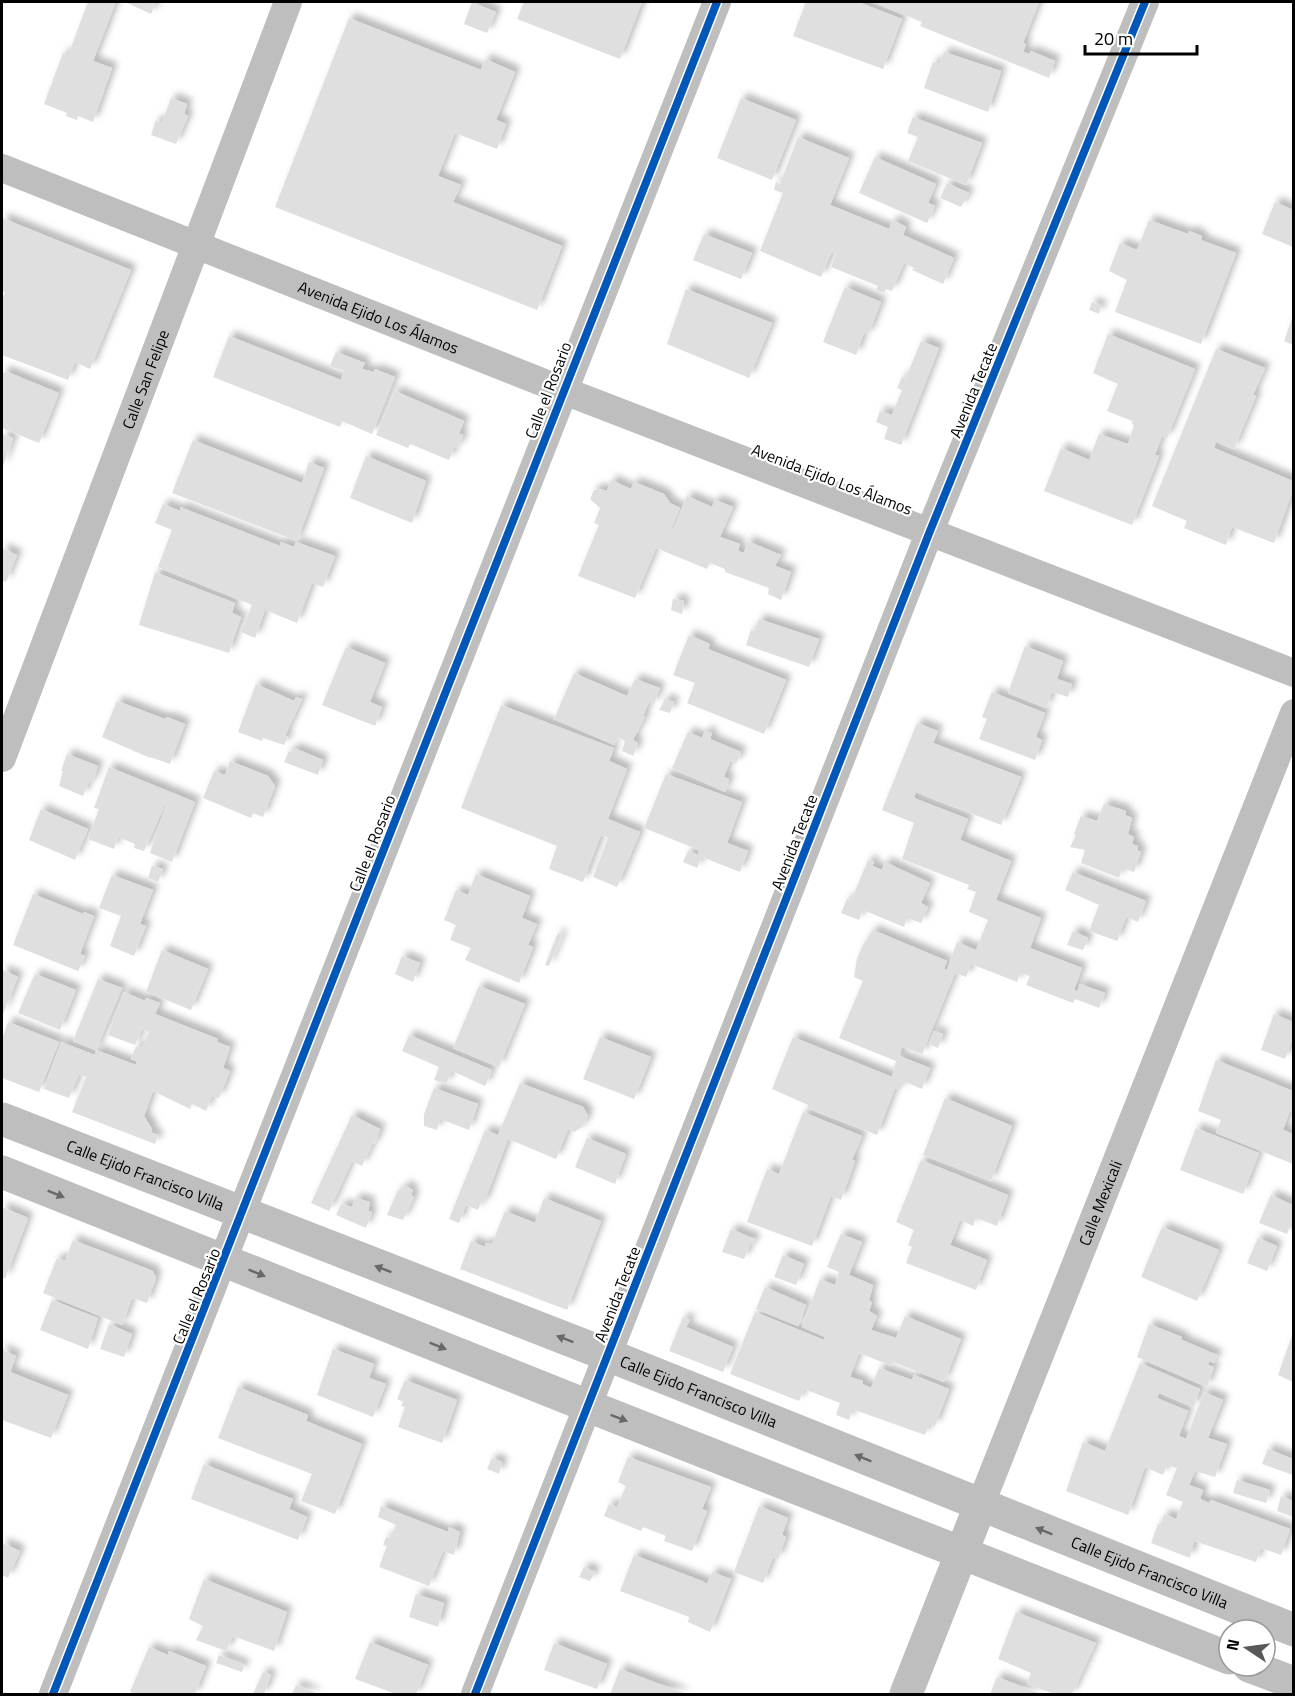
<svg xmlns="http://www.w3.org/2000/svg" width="1295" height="1696" font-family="'Titillium Web',sans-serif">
<defs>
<filter id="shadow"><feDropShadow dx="5.5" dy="-5.5" stdDeviation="3" flood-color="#0004"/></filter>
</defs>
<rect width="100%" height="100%" fill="#fff"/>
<!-- building -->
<path fill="#dfdfdf" filter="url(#shadow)" d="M88,2H107L115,4L93,61L112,68L93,122L78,116L77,120L66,116L67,113L44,104L63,53L68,56Z
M125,2H156L151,14Z
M472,2L496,12L487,33L464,24Z
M524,2H642L620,59L517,19Z
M806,2H858L902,19L883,69L793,36Z
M872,2H952L959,4L960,2H1039L1023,43L1026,44L1023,52L1030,54L1031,51L1055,61L1049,78L920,26L922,22Z
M349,18L481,70L485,59L515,72L496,120L506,124L497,149L455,133L438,176L461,185L453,202L562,246L537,310L275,207Z
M944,52L1001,71L988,112L924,88L933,62L939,64Z
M171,98L187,104L184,114L188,116L176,144L151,135L156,120L162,123Z
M741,98L796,120L772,180L717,158Z
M913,117L982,143L966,185L908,161L918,137L907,133Z
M798,137L849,158L830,205L889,229L893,220L906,227L903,235L954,258L943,284L912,270L914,268L904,263L892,291L886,289L884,293L876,290L878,286L831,267L836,254L832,251L821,277L760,251L783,193L774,190L776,182L780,184Z
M875,157L936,184L928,203L935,206L927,223L859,193Z
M947,183L969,193L961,207L940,198Z
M1275,202L1293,210V247L1262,234Z
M2,218L131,270L90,369L75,362L68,380L2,355V301L5,292L2,290Z
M1149,220L1188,234L1189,231L1202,236L1201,240L1236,253L1201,344L1115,312L1127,280L1109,271L1120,243L1137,250Z
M704,234L752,253L741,279L693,260Z
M845,287L881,302L868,335L864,333L856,355L823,342Z
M686,289L772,323L749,378L667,344Z
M1092,302L1101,306L1099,314L1089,310Z
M1293,316V345L1284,341Z
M1108,334L1195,369L1167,438L1162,436L1155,455L1159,456L1132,525L1044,491L1061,448L1089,460L1099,434L1128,444L1134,425L1132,424V421L1107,411L1118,384L1093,373Z
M229,336L341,380L344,371L330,366L336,352L365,363L362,369L374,372L375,369L395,377L372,434L342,421L340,427L213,377Z
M921,341L939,348L901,445L884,439L888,427L876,422L880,411L892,415L902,390L897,388L902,377L906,378Z
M1216,349L1265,368L1253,395L1256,396L1234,449L1216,442L1214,448L1293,481V490L1274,543L1232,527L1226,545L1184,528L1187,521L1152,506Z
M5,371L59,393L39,443L2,428V372L5,373Z
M395,391L464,421L459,434L463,435L458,448L455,446L449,460L410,444L408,448L376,435Z
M2,434L13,438L2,469Z
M193,440L302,483L309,462L324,468L297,541L172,493Z
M366,456L426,481L412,523L350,498Z
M611,480L631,489L634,482L664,494L670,503L680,508L672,528L673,529L687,496L712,507L715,500L733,507L720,537L740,544L738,551L744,553L747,541L781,555L775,566L791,572L781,600L768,594L769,588L725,572V569L710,563L707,569L656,548L635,598L578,576L599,525L594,523L600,508L590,499L594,490L601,489L607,491Z
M163,504L180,511V507L280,546L281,542L294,547L296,542L335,556L323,587L312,583L297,623L265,610L255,638L241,632L252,605L158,567L172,530L155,523Z
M2,548L17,555L6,582L2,580Z
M155,572L235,603L232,613L241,617L229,653L139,625Z
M673,599L684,601L682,614L671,610Z
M759,619L819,639L809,667L746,645L751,630L754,631Z
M689,635L710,644L708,649L786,680L764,734L687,703L695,683L673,675Z
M1025,646L1063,661L1057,679L1072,684L1068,697L1052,692L1046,708L1008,693Z
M346,647L385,663L370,702L382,707L375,726L322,705Z
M574,673L627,696L635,679L660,688L654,704L649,702L643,716L645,717L633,740L638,743L633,756L622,751L625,741L618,737L614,745L554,719Z
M256,684L294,701L296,697L302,699L285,736L288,737L284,745L263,738L262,741L238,732Z
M992,692L1045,713L1036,737L1042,740L1035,760L979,739L987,719L982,717Z
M665,699L674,702L670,713L659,710Z
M117,701L165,719L167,717L185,724L170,764L150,757V758L102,737Z
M501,705L614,748L609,761L627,769L608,819L640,832L617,887L593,877L608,838L601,835L583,882L549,869L557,846L461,808Z
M917,723L938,731L933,743L1021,777L1001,825L916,792L914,798L968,819L960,840L1011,861L996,900L1041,918L1030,948L1082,968L1074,990L1077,992L1080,984L1105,993L1099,1008L1075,999L1073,1003L1026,985L1030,976L1020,973L1017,982L971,964L966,977L955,973L922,1054L902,1047L899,1056L930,1068L922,1089L903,1081L901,1090L895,1088L877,1135L807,1108L808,1105L772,1089L793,1037L892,1077L896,1061L839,1038L863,981L854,977L857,958L863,945L873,930L947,961L944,969L947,970L957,942L976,950L988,920L969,912L976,892L967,889L969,885L902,859L914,823L882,810Z
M705,731L712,733L710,739L741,752L736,764L730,761L724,777L729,779L725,792L672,768L688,732L702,738Z
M294,748L323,760L318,775L284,762L289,751L292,752Z
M67,754L98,766L92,783L89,782L83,796L59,786L63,771H61Z
M230,761L268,776L275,786L263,817L253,813L251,818L203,798L214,771L225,775Z
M109,767L195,802L172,862L150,853L169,796L144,851L134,848L135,844L118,837L114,849L88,839L99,809L94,808Z
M666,774L742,802L727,843L748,851L740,872L702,857L697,868L683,862L688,851L698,855L699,850L644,828Z
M1104,804L1126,811L1125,815L1132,818L1128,834L1134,837L1132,844L1138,846L1137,850L1141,852L1134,872L1122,868L1119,878L1081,863L1085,850L1070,847L1076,835L1074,834L1081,816L1097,821Z
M41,809L88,829L75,860L29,840Z
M868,860L874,862L872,866L882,870L885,862L930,883L921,903L928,907L921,923L907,918L904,927L863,910L859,920L841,913L847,899L851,901Z
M152,866L163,869L158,882L148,878Z
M1073,872L1146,901L1138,922L1126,917L1117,941L1089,931L1099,905L1065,890Z
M476,874L530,896L522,918L537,924L528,945L533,947L519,983L465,960L471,948L450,940L456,925L444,920L456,890L468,895Z
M112,875L153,890L140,924L146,926L134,956L110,946L121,916L99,908Z
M33,894L83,914L84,912L94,916L80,954L85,956L78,971L13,945Z
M1073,931L1088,938L1083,950L1067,945Z
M558,933L562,935L549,966L545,965Z
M162,950L208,969L191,1010L146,992Z
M402,956L420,963L413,982L395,974Z
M2,970L18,977L3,1014H2Z
M35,974L76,990L60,1030L18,1013Z
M98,979L122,988L96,1050L73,1041Z
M479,986L525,1004L499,1067L453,1048Z
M124,992L145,1001L146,998L160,1003L155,1014L218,1039L217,1042L230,1047L223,1068L230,1071L219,1098L212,1096L206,1111L192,1104L190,1109L153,1091L144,1116L152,1129L151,1133L158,1135L155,1144L72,1112L86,1077L79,1074L69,1098L44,1089L61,1042L95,1055L96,1050L136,1065L137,1061L131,1059L136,1046L142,1048L149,1032L142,1029L135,1045L108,1035Z
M1274,1014L1293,1022V1037L1285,1059L1261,1050Z
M8,1022L59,1042L39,1092L2,1078V1039Z
M934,1031L943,1034L938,1048L929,1044Z
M409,1035L492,1070L485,1086L452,1071L446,1084L434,1080L439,1067L402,1051Z
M600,1037L651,1057L634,1099L583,1079Z
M1216,1060L1293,1091V1112L1290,1110L1283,1130L1293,1134V1164L1216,1133L1221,1120L1198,1111Z
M520,1083L583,1107L588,1116L582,1127L574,1132L568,1129L556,1159L508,1139L484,1203L481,1202L478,1210L466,1205L459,1223L449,1219L485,1130L498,1135Z
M434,1088L478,1104L469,1130L440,1119L437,1130L424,1126V1114Z
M945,1098L1012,1126L991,1181L923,1155Z
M803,1112L862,1136L852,1160L855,1161L841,1200L831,1196L812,1246L747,1222L767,1169L779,1174Z
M352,1115L380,1129L375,1144L373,1143L362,1166L352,1161L329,1211L311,1203Z
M1196,1128L1259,1153L1243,1194L1180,1170Z
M587,1138L626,1154L615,1184L575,1167Z
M921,1160L1008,1195L997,1226L976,1218L973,1226L960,1220L950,1245L987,1260L976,1290L906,1263L912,1247L908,1245L914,1230L896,1222Z
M404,1185L413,1190L411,1195L414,1197L403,1220L387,1215L398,1190L402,1192Z
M1271,1195L1293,1205V1218L1287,1234L1259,1223Z
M355,1198L370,1202L368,1211L372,1212L366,1228L336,1215L341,1204L352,1207Z
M544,1198L601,1221L567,1310L460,1269L471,1241L485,1247L486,1243L492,1244L505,1211L535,1223Z
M2,1207L28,1218L5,1279L2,1277Z
M1162,1227L1219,1250L1197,1301L1141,1277Z
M731,1229L755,1239L753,1245H750L744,1259L722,1252Z
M841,1234L862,1242L849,1275L873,1285L869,1301L872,1302L869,1311L877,1316L871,1330L896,1338L905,1316L961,1339L944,1382L893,1362L892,1366L859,1353L850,1377L863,1381L862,1384L871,1388L879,1368L912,1380L914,1375L949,1389L935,1426L929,1424L925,1435L852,1409L849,1420L836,1415L840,1403L804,1389L799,1401L730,1374L755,1312L824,1340L825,1337L802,1327L820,1279L835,1285L839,1272L827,1267Z
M1258,1238L1277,1246L1267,1271L1247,1263Z
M73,1240L153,1271L156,1278L147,1303L132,1298L122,1325L43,1293L57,1258L65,1261Z
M783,1255L804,1264L796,1285L774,1277Z
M765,1287L806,1305L798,1326L756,1309Z
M52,1300L98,1318L88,1349L40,1330Z
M683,1317L690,1320L686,1327L733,1347L723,1372L669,1351Z
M109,1324L132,1334L124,1357L100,1349Z
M1149,1324L1182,1337V1340L1217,1355L1214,1363L1209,1361L1208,1365L1214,1367L1207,1387L1137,1357Z
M1293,1333V1382L1278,1375Z
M2,1348L5,1349L4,1351L16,1356L10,1372L68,1395L51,1438L2,1420Z
M333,1349L374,1364L369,1378L386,1384L373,1417L317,1395Z
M1140,1363L1200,1389L1194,1407L1159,1393L1157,1398L1188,1411L1179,1436L1186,1439L1204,1392L1223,1400L1208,1438L1227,1444L1215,1477L1195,1471L1189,1485L1203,1490L1200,1499L1209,1503L1211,1500L1290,1529L1281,1555L1261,1548L1256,1562L1194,1541L1190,1558L1151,1543L1158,1524H1161L1164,1514L1176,1519L1183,1502L1166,1495L1177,1468L1167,1465L1163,1475L1145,1467L1128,1515L1066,1491L1083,1442L1105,1451Z
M405,1380L457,1400L442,1443L398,1427L405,1407L401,1406L403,1402L397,1399Z
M238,1387L308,1415L306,1421L362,1444L335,1514L301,1501L312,1474L218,1438Z
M1268,1449L1293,1459V1475L1262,1464Z
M628,1457L711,1487L702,1509L707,1511L692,1551L664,1541L666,1536L643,1527L641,1531L604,1516L609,1504L617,1507L626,1486L618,1482Z
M492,1458L502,1462L499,1474L487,1469Z
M204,1464L293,1499L289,1509L307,1517L298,1540L191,1499Z
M1237,1480L1270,1490L1266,1503L1233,1493Z
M1281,1496L1293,1501V1517L1277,1511Z
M381,1506L448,1532L449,1527L460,1532L454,1555L443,1551L429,1586L379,1567L387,1546L383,1545L386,1537L390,1538L396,1525L378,1517Z
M759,1506L788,1518L782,1535L786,1537L778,1559L773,1557L763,1583L734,1572Z
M2,1543L20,1551L8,1578L2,1575Z
M634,1555L702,1581L707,1584L712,1572L731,1579L710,1632L688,1622L689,1617L620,1591Z
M584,1567L595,1572L590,1581L579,1577Z
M204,1579L287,1612L274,1651L233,1636L226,1651L196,1640L203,1626L189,1619Z
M416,1594L444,1603L438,1627L409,1617Z
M1016,1612L1096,1643L1072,1694H1054L1027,1684L1031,1673L998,1659Z
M370,1642L428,1665L416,1694H396L355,1679Z
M554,1643L607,1664L597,1689L544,1670Z
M149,1647L168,1655L169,1651L206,1666L195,1694H136L130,1692Z
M219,1655L244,1665L242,1672L216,1663Z
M620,1669L686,1694H610Z
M263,1672L271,1675L264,1694H253Z
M997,1677L1041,1694H990Z
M296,1685L318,1694H292Z"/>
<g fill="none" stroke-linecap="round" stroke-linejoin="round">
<!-- minor -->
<g stroke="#bebebe" stroke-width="28">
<path id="s1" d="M2,168L562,390L1294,673"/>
<path id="s2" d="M2,758L288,2"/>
<path id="s3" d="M980,1506L1294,713"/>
<path d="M53,1694C276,1131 492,564 717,2"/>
<path d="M475,1694L930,531L1145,2"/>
</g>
<!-- tertiary -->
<g stroke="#bebebe" stroke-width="33">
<path id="s4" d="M2,1119L608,1355L1294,1630"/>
<path d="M2,1172L588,1406L1229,1658"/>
<path d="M1249,1666L1294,1683"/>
<path d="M906,1694L980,1506"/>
</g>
<defs>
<path id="cycleway" d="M53,1694C276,1131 492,564 717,2
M475,1694L930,531L1145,2"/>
</defs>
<!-- cycleway casing -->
<use href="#cycleway" stroke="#fff" stroke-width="11"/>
<!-- cycleway -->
<use href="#cycleway" stroke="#0057b8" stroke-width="8"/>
</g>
<!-- one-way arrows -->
<defs><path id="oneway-solid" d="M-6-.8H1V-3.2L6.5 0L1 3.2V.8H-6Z" transform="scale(1.5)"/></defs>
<g fill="#686868">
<use href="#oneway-solid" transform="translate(56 1194) rotate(22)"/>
<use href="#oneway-solid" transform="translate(383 1269) rotate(-159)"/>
<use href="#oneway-solid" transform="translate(257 1273) rotate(22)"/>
<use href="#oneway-solid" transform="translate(565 1339) rotate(-159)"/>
<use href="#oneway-solid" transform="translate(438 1346) rotate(22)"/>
<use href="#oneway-solid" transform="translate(619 1418) rotate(21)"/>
<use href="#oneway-solid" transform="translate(863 1458) rotate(-158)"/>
<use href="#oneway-solid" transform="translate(1044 1531) rotate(-158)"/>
</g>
<g text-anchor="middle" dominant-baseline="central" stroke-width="4.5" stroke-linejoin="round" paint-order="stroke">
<!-- street labels -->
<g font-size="16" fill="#000" stroke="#fff">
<text stroke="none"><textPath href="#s1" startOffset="405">Avenida Ejido Los Álamos</textPath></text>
<text stroke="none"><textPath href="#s2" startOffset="405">Calle San Felipe</textPath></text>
<text transform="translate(548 390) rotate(-69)">Calle el Rosario</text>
<text transform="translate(973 390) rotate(-68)">Avenida Tecate</text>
<text transform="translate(832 479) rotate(21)">Avenida Ejido Los Álamos</text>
<text transform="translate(794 842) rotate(-69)">Avenida Tecate</text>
<text transform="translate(372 843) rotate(-69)">Calle el Rosario</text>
<text stroke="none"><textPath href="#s4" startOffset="154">Calle Ejido Francisco Villa</textPath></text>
<text stroke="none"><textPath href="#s3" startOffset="326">Calle Mexicali</textPath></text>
<text transform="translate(617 1294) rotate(-69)">Avenida Tecate</text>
<text transform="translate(196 1296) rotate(-68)">Calle el Rosario</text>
<text stroke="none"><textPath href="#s4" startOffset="748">Calle Ejido Francisco Villa</textPath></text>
<text stroke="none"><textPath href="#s4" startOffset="1234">Calle Ejido Francisco Villa</textPath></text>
</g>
</g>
<!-- border -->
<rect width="1295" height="1696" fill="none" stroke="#000000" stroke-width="6"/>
<!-- north arrow -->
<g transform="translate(1247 1648) rotate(283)"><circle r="28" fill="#ffffff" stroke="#999999" stroke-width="1.5"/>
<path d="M0-4.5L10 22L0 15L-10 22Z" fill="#595959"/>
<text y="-9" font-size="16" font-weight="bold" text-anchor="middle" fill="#000000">N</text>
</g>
<!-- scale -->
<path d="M1085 45v9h112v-9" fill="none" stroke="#000000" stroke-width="3"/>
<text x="1094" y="45" font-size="18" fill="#000000" stroke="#ffffff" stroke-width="4.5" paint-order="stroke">20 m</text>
</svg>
